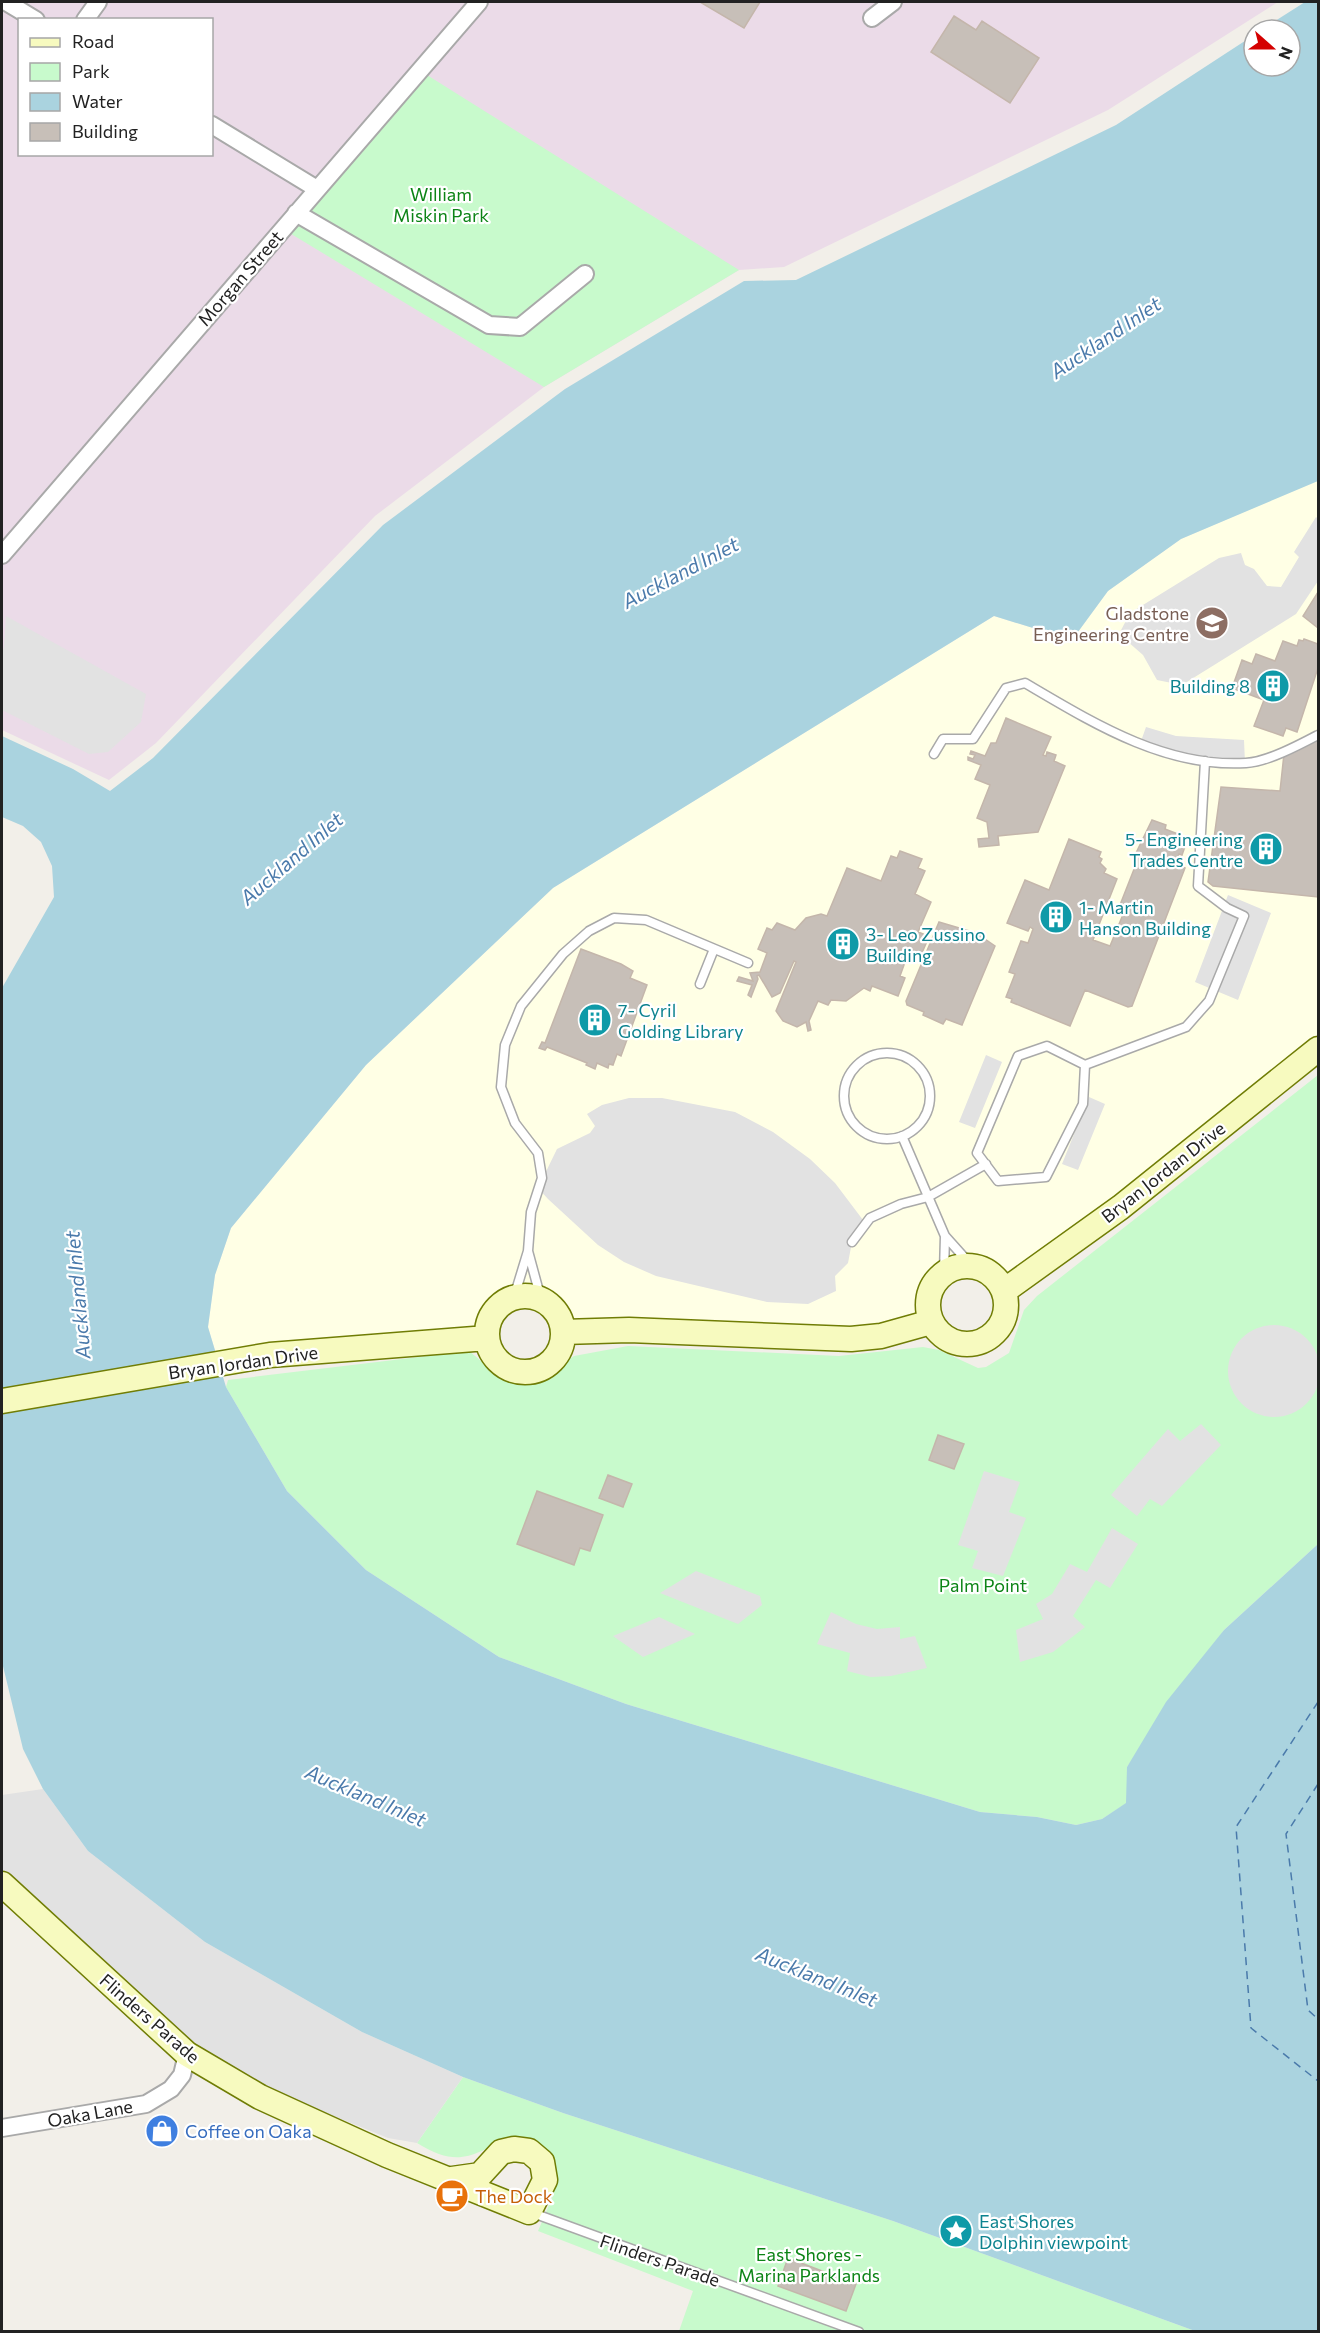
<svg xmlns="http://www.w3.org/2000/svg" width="1320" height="2333" font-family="Commissioner,sans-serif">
<rect width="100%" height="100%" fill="#f2efe9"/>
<!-- industrial -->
<path fill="#ebdbe8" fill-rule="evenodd" d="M2,2H1278L1108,110L784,267L739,270L544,387L375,516L156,743L109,780L2,730ZM20,20H212V154H20Z"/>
<!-- education -->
<path fill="#ffffe5" d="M1318,480V1049L1004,1291L997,1278L985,1269L971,1265L957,1266L944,1272L934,1282L928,1295L927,1309L931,1322L881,1336L563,1332L560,1319L552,1307L541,1299L527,1296L514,1297L503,1303L494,1312L488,1325L487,1338L219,1363L208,1327L215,1275L231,1228L366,1065L553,888L994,616L1033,628L1075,636L1108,591L1181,539Z"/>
<!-- park -->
<path fill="#c8facc" d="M419,70L739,270L544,387L283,229Z
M1318,1075V1544L1224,1630L1127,1767V1803L1102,1819L1076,1825L1037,1817L980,1812L626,1704L499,1657L366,1570L287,1491L226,1387L228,1380L469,1351L504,1380L539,1379L574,1356L628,1346L839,1356L923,1347L939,1350L978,1368L986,1367L1009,1353L1024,1310L1037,1296Z
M463,2077L563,2113L893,2221L1195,2331H679L693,2291L538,2231L552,2198L556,2177L539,2145L512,2136C473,2155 459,2169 417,2143Z"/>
<!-- parking -->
<path fill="#e2e2e2" d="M1316,517L1318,519V581L1296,614L1182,685L1157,680L1143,655L1119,634L1130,613L1219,558L1241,553L1245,565L1254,569L1267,586L1281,587L1299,557L1294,552Z
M6,616L146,694L141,722L108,752L89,754L2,710V653L4,647Z
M1146,727L1176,736L1244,740L1245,763L1205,761L1140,744Z
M1228,895L1271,913L1238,1000L1195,982Z
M986,1055L1002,1062L975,1128L959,1122Z
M1089,1097L1105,1104L1078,1170L1062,1164Z
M629,1098H662L735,1112L773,1132L810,1159L835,1183L866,1224L852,1242L848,1263L835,1276L836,1291L808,1304L767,1302L656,1276L624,1262L598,1245L548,1199L538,1188L557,1149L590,1133L595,1126L587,1114L602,1105Z
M1228 1371a46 46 0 1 1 92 0a46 46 0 1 1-92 0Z
M1201,1424L1221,1445L1162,1506L1150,1499L1137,1516L1111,1495L1168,1429L1180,1441Z
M984,1471L1020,1482L1009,1512L1026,1518L1003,1576L972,1568L978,1551L958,1545Z
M1112,1528L1138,1544L1110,1588L1096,1580L1073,1616L1085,1627L1053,1652L1020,1662L1016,1630L1043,1619L1036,1604L1052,1594L1070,1564L1087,1572Z
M696,1571L760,1596L762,1605L738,1624L660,1593Z
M831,1612L856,1624L877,1629L900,1627V1639L915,1636L927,1668L891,1676L871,1677L847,1671L850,1653L817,1644Z
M659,1617L695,1634L643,1657L613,1636Z
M43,1789L88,1851L205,1942L362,2032L463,2077L417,2143L388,2138L265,2088L212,2059L2,1884V1795Z"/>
<!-- water -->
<path fill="#aad3df" d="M1305,2H1318V481L1181,539L1108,591L1075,636L1033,628L994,616L553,888L366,1065L231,1228L215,1275L208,1327L226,1387L287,1491L366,1570L499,1657L626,1704L980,1812L1037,1817L1076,1825L1102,1819L1126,1803L1127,1767L1166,1702L1224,1630L1318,1544V2331H1195L893,2221L563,2113L463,2077L362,2032L205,1942L88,1851L43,1789L23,1749L2,1662V988L54,897L52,866L41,842L23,826L2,817V736L73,769L110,791L153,758L383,525L565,389L744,281L796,280L1116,125L1254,35V66H1290V30H1261Z"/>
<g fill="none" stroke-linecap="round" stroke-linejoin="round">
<!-- ferry -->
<path stroke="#4a7aab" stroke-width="1.5" stroke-dasharray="8 6" stroke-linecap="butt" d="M1318,1702L1236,1827L1251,2028L1318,2081
M1318,1784L1286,1834L1308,2010L1318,2019"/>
</g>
<!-- building -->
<path fill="#c7bfb8" stroke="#c4b6ab" stroke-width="1.5" d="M700,2H760L744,28Z
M954,16L976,30L982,21L1039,58L1010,103L931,52Z
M1318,592V628L1303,616Z
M1304,639L1318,644V668L1297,732L1286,728L1283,736L1254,726L1264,700L1232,688L1242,660L1252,664L1256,654L1275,661L1283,641L1297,646L1299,640L1303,641Z
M1006,718L1051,737L1043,755L1046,756L1047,752L1056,755L1054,761L1065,766L1038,832L998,836L999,845L979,847L978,839L989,838L987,822L977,818L990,785L975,779L981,765L968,760V757L973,759L975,755L970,754L971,751L985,756L991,743H996Z
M1318,740V897L1213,886L1208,882L1221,787L1280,791L1284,754Z
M1152,820L1166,825L1165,829L1188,838L1182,855L1179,854L1175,864L1185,868L1132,1006L1128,1007L1085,990L1070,1026L1011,1002L1012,999L1006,997L1015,974L1009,972L1021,941L1028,943L1033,929L1030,927L1028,931L1007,923L1025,880L1049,890L1069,839L1101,852L1099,857L1102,859L1100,863L1106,869L1104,873L1117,879L1093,940L1110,946L1124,912L1118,910L1140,854L1136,853Z
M900,851L922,859L918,868L925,871L915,894L931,902L918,932L926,935L928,939L921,955L909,951L900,976L905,978L898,996L872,986L870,991L864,988L846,1001L831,1000L828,1005L818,1001L809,1021L811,1030L808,1031L806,1022L797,1027L783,1021L776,1011L796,962L794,961L780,993L772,997L759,975L757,976L758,979L751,997L748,995L752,985L737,981L739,977L753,981L750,973L760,972L767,953L758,949L767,928L772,930L777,923L795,930L806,918L821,914L827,916L847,868L881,881L891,856L897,858Z
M939,922L976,933L995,946L962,1025L946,1019L943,1024L923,1015L924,1012L907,1005L906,1001Z
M581,949L621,964L633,971L630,978L647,985L621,1056L617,1054L613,1065L609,1064L608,1068L597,1063L595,1069L586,1065L587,1063L547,1047L545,1050L539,1048L542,1042L545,1043Z
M938,1435L964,1444L954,1469L929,1460Z
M608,1475L632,1484L623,1507L599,1498Z
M537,1491L603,1515L590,1551L580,1548L574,1565L517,1544Z
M788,2258L856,2284L846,2311L778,2286Z"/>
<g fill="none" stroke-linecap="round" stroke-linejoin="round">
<defs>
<path id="lane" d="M934,754L943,739H973L1006,688L1025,683C1093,723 1165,768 1246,763C1267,762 1299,745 1318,735
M700,984L714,949
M844 1096a43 43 0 1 1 86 0a43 43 0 1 1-86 0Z
M1085,1065L1083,1104L1046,1177L998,1181L977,1153L1018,1056L1047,1046L1085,1065L1186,1027L1209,1001L1244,916L1227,908L1198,886L1205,761
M902,1136L945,1236L971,1265
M852,1242L870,1218L901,1204L928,1197L986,1164
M528,1251L541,1299
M944,1272L945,1236
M514,1297L528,1251L531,1212L542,1178L538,1153L515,1123L501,1087L505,1045L521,1006L563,954L589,931L614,918L646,920L748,963
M530,2212L859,2332"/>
<path id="street" d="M6,2L36,20
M872,18L893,2
M85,20L98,2
M212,125L317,189
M296,213L489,325L520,327L585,274
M2,555L479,2
M2,2128L146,2104L171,2089L182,2075L187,2054"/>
<path id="secondary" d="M928 1305a39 39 0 1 1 78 0a39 39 0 1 1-78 0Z
M1004,1291L1121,1207L1318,1049
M487 1334a38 38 0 1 1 76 0a38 38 0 1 1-76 0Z
M563,1332L629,1330L851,1339L881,1336L931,1322
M2,1401L270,1355L487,1338
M2,1884L187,2054L260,2097L387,2155L529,2212L545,2180L542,2162L529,2151L514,2149L501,2152L480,2175L452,2179"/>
</defs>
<!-- lane casing -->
<use href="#lane" stroke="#a9a9a9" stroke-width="11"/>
<!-- street casing -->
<use href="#street" stroke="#a9a9a9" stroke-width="20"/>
<!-- secondary casing -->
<use href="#secondary" stroke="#707d05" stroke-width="27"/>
<!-- lane -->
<use href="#lane" stroke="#fff" stroke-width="8"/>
<!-- street -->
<use href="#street" stroke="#fff" stroke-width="16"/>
<!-- secondary -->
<use href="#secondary" stroke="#f7fabf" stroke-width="24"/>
</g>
<!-- icons -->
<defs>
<symbol id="university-disc" viewBox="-11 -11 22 22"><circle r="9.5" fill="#8d6e63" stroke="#fff"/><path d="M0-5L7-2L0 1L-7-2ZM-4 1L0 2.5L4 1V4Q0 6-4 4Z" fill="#fff"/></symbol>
<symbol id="building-disc" viewBox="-11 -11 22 22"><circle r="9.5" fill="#0f9aa8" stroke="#fff"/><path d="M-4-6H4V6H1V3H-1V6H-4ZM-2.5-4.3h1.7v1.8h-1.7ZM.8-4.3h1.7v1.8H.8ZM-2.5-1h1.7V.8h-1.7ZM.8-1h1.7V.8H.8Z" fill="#fff"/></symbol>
<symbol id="shop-disc" viewBox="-11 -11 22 22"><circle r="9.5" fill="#3f7fe0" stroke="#fff"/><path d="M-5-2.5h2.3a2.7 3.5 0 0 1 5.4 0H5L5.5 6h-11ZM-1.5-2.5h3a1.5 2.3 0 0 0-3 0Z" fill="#fff"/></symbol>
<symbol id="cafe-disc" viewBox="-11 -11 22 22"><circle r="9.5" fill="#e8710a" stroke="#fff"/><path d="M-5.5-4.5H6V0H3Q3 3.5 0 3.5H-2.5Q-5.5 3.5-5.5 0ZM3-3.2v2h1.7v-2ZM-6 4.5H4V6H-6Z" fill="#fff"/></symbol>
<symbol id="sight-disc" viewBox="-11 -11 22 22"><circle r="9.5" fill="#0f9aa8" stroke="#fff"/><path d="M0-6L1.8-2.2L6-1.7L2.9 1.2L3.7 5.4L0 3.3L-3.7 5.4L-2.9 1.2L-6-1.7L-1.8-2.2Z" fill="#fff"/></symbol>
</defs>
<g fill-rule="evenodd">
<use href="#university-disc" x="1193" y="604" width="38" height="38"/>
<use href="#building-disc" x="1254" y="667" width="38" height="38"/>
<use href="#building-disc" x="1247" y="830" width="38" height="38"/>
<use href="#building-disc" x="1037" y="898" width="38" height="38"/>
<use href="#building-disc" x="824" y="925" width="38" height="38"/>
<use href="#building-disc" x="576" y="1001" width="38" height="38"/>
<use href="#shop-disc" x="143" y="2112" width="38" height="38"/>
<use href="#cafe-disc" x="433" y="2177" width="38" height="38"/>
<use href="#sight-disc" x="937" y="2212" width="38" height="38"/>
</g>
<g text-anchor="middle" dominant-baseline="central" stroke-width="4.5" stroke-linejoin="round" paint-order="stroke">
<!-- park labels -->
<g font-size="18" fill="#0c8416" stroke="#fff">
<text x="441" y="194">William<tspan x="441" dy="21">Miskin Park</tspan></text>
<text x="983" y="1585">Palm Point</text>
<text x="809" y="2254">East Shores -<tspan x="809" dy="21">Marina Parklands</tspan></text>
</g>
<!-- street labels -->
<g font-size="18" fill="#222" stroke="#fff">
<text transform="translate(240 278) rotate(-49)">Morgan Street</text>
<text transform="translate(1163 1172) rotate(-38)">Bryan Jordan Drive</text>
<text transform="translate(243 1362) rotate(-8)">Bryan Jordan Drive</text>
<text transform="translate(150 2018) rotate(41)">Flinders Parade</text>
<text transform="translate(90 2113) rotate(-10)">Oaka Lane</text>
<text transform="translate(660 2260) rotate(19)">Flinders Parade</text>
</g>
<!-- education labels -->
<g font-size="18" fill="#785e54" stroke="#fff" text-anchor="end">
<text x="1189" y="613">Gladstone<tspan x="1189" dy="21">Engineering Centre</tspan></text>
</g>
<!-- culture labels -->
<g font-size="18" fill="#0d838f" stroke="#fff" text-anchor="start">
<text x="1250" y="686" text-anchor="end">Building 8</text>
<text x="1243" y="839" text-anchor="end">5- Engineering<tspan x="1243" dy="21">Trades Centre</tspan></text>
<text x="1079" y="907">1- Martin<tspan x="1079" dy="21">Hanson Building</tspan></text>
<text x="866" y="934">3- Leo Zussino<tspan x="866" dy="21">Building</tspan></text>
<text x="618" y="1010">7- Cyril<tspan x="618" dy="21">Golding Library</tspan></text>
<text x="979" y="2221">East Shores<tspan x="979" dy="21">Dolphin viewpoint</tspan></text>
</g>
<!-- shop labels -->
<g font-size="18" fill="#366cbe" stroke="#fff" text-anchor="start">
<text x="185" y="2131">Coffee on Oaka</text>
</g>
<!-- food labels -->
<g font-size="18" fill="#c56008" stroke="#fff" text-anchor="start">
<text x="475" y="2196">The Dock</text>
</g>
<!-- water labels -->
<g font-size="20" font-style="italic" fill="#4a7aab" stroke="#fff">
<text transform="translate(1105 337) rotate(-34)">Auckland Inlet</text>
<text transform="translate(680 572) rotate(-28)">Auckland Inlet</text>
<text transform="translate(291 858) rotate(-41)">Auckland Inlet</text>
<text transform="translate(77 1295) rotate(-95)">Auckland Inlet</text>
<text transform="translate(366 1795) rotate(23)">Auckland Inlet</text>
<text transform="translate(817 1976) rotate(22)">Auckland Inlet</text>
</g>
</g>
<!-- border -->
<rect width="1320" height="2333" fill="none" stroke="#222222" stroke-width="6"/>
<!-- legend -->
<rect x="18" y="18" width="195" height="138" fill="#ffffff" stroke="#a7a7a7" stroke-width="1.5"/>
<rect x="30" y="38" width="30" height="9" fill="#f7fabf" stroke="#a7a7a7" stroke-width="1.5"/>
<text x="72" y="48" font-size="18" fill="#222222">Road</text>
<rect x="30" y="63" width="30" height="18" fill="#c8facc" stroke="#a7a7a7" stroke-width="1.5"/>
<text x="72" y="78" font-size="18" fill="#222222">Park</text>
<rect x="30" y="93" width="30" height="18" fill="#aad3df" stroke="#a7a7a7" stroke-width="1.5"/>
<text x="72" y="108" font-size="18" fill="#222222">Water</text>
<rect x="30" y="123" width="30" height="18" fill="#c7bfb8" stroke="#a7a7a7" stroke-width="1.5"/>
<text x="72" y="138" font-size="18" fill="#222222">Building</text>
<!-- north arrow -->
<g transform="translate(1272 48) rotate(111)"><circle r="28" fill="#ffffff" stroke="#a7a7a7" stroke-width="1.5"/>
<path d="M0-4.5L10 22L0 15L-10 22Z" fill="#d40000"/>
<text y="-9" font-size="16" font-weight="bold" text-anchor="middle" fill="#222222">N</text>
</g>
</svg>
